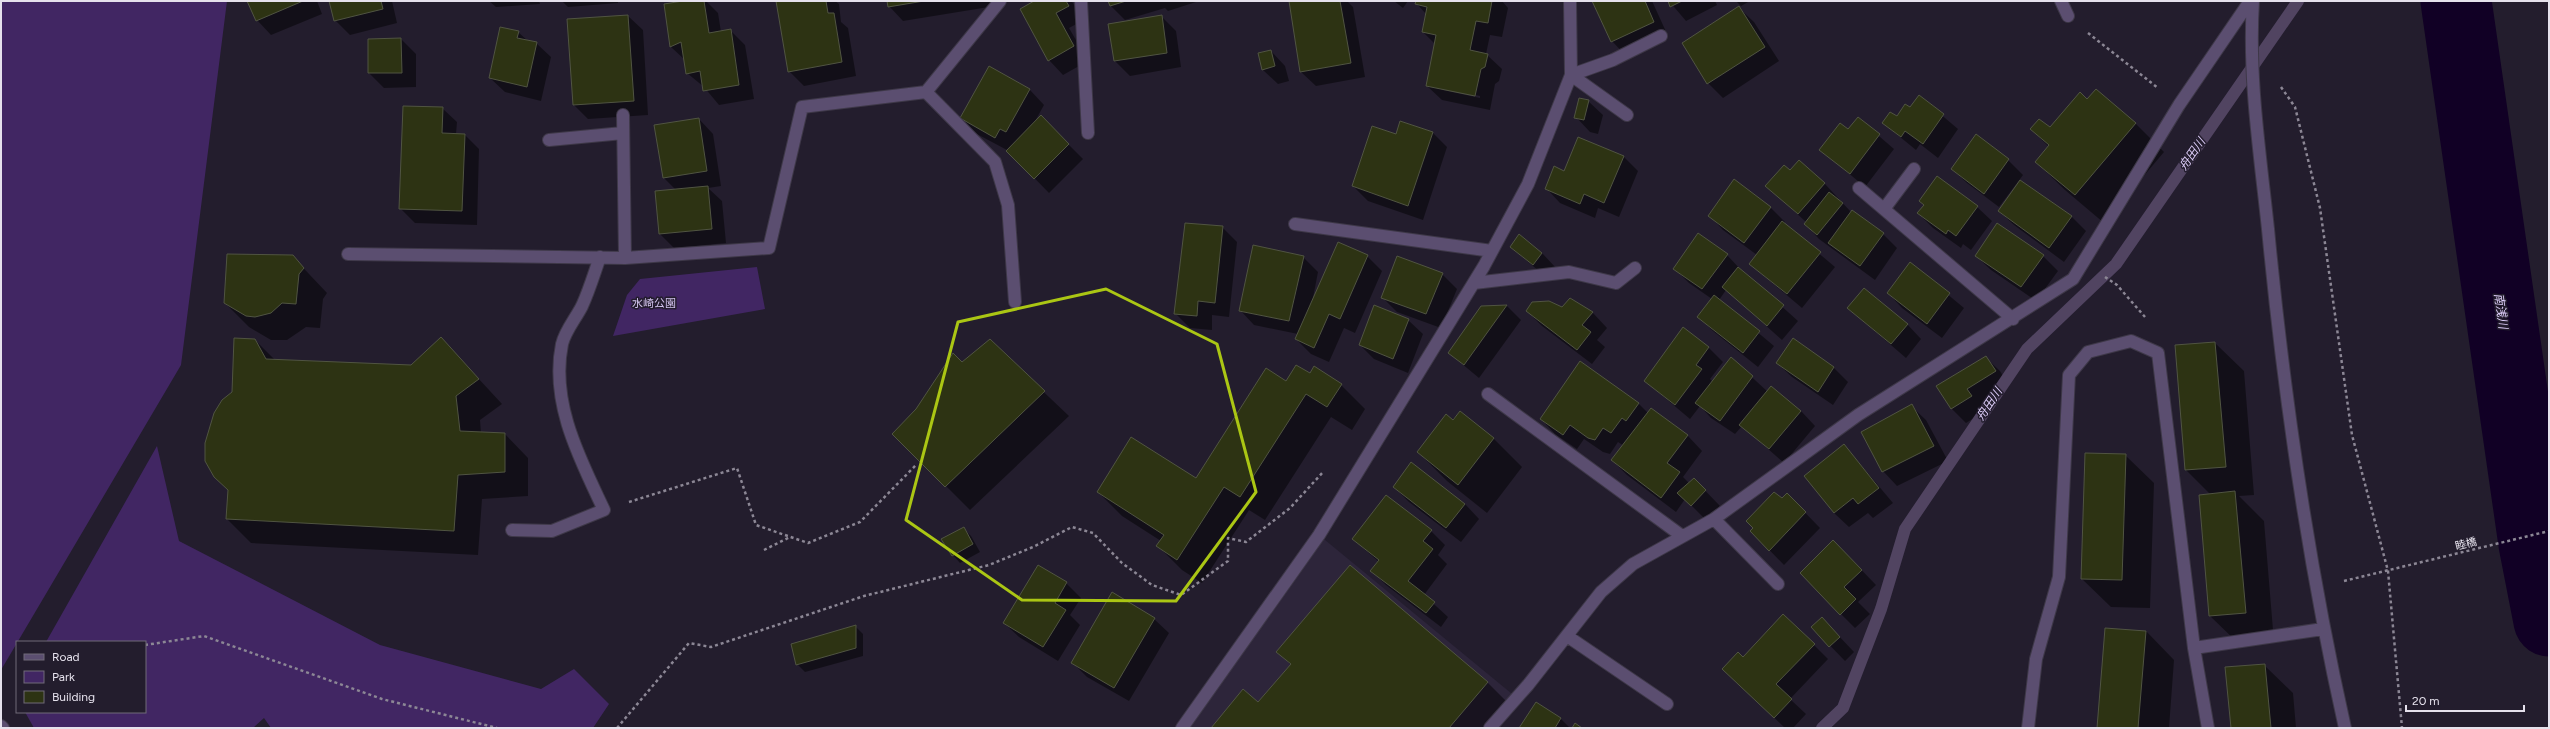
<svg xmlns="http://www.w3.org/2000/svg" width="2550" height="729" font-family="Figtree,'Noto Sans JP',sans-serif">
<rect width="100%" height="100%" fill="#231d2d"/>
<!-- built -->
<path fill="#2d253a" d="M1319,535L1517,698L1490,728H1191L1185,724Z"/>
<!-- green -->
<path fill="#412663" d="M1,1H227L181,365L1,670Z
M757,267L765,309L613,336L627,295L640,279Z
M157,446L179,541L380,645L541,689L574,669L609,704L593,728H271L264,718L253,728H34L25,712H145V642H46Z"/>
<!-- shadow -->
<path fill="#0007" fill-rule="evenodd" d="M248,1H317L322,14L271,35L257,20Z
M330,1H392L397,23L350,35L335,20Z
M489,1H539L540,4L496,7Z
M562,1H618V3L568,7Z
M690,1H706L718,13L721,32L730,30L745,45L754,99L719,105L704,87L687,73L685,60L671,47L665,5Z
M777,1H835L839,4L841,22L848,28L856,76L804,86L789,71Z
M888,1H994L995,6L903,21L889,6Z
M1036,1H1071L1073,3L1082,21L1069,28L1088,61L1063,75L1049,60Z
M1109,1H1196V2L1168,11L1165,8L1125,20L1111,6Z
M1290,1H1347L1353,7L1365,77L1316,86L1301,72Z
M1394,1H1408L1403,8Z
M1417,1H1502L1508,8L1502,37L1490,35L1486,54L1502,69L1499,81L1495,84L1490,110L1442,100L1427,86L1436,45L1423,32L1426,14L1417,4ZM1443,88L1480,96V98L1443,90Z
M1593,1H1652L1668,36L1626,56L1612,41Z
M1669,1H1715L1717,5L1686,21Z
M1736,1H1750L1741,6Z
M1739,8L1754,22L1779,61L1723,98L1708,83Z
M628,16L643,30L648,115L588,119L574,105Z
M1161,16L1176,31L1181,67L1130,76L1115,61L1110,25Z
M518,32L528,41L536,43L551,57L541,101L505,92L490,78Z
M401,39L416,54V87L384,88L369,73V40Z
M1271,51L1285,66L1289,81L1278,84L1263,70Z
M989,68L1030,90L1044,105L1034,123L1041,117L1083,159L1049,193L1007,150L975,133L961,118Z
M1919,96L1958,129L1938,158L1920,144L1916,150L1883,123L1910,109Z
M2088,100L2135,123L2164,152L2104,223L2065,190L2036,162L2049,147L2031,129H2050Z
M1588,101L1603,115L1598,134L1590,132L1576,117Z
M442,108L457,122L456,134L465,135L479,149L477,225L415,223L400,208Z
M1858,118L1894,149L1865,187L1821,150L1849,131Z
M699,119L713,134L721,186L708,188L722,201L726,243L674,248L660,234L676,190L664,178Z
M1433,133L1447,147L1423,220L1368,201L1353,186L1396,136Z
M1976,136L2008,160L2023,175L1999,207L1967,183L1952,169Z
M1624,157L1638,171L1619,217L1598,208L1595,218L1560,203L1546,188L1564,172Z
M1799,161L1825,184L1851,212L1883,234L1897,248L1875,280L1819,239L1805,224L1806,222L1767,186L1790,171Z
M2021,181L2072,217L2086,231L2064,262L2014,225L1999,211Z
M1770,207L1785,222L1784,224L1835,267L1802,308L1750,264L1757,255L1723,230L1709,215Z
M1977,207L1992,221L1971,250L1963,244L1961,248L1933,228L1918,213Z
M1222,227L1237,242L1229,317L1212,315V330L1190,328L1175,313Z
M1338,243L1367,256L1382,271L1355,333L1344,328L1329,362L1311,354L1296,339L1298,334L1254,325L1240,310L1303,257L1318,272L1312,303Z
M1511,247L1542,253L1556,268L1548,279Z
M1727,255L1741,270L1798,321L1782,340L1726,290L1719,300L1774,346L1758,367L1713,331L1699,317L1712,299L1689,283L1674,268Z
M292,256L327,293L323,299L320,328L306,327L287,340H271L249,327L225,303Z
M1976,256H2043L2058,271L2036,301L1991,270Z
M1910,263L1964,308L1942,338L1902,308L1888,293Z
M1442,274L1457,289L1441,328L1397,312L1382,297Z
M1571,299L1593,313L1607,328L1597,340L1605,347L1592,364L1542,326L1527,311L1562,309Z
M1507,306L1521,320L1479,378L1449,353L1482,307Z
M1848,308L1907,324L1921,339L1906,358Z
M1408,320L1423,334L1408,373L1374,359L1360,345Z
M441,338L502,404L480,420L481,433H504L528,458V496L482,499L478,555L251,543L227,519L233,392L255,340L275,360L411,366Z
M1793,340L1834,368L1848,382L1833,405L1792,377L1777,363Z
M990,341L1069,416L970,510L894,434L962,363Z
M2215,343L2244,371L2254,495L2239,496L2264,521L2274,642L2239,644L2210,616L2211,495L2186,470Z
M1708,347L1723,362L1710,379L1713,382L1731,358L1768,392L1801,411L1815,426L1784,463L1742,426L1735,434L1711,418L1700,406L1690,419L1645,381Z
M1985,357L2000,371L2009,386L1981,404L1985,411L1966,423L1951,408Z
M1310,374L1341,385L1365,409L1352,430L1331,417L1265,520L1249,510L1202,583L1182,570L1158,546L1161,541L1122,516L1098,492L1196,480L1286,382Z
M1638,403L1648,413L1651,409L1688,436L1702,451L1683,477L1689,483L1694,479L1720,506L1706,520L1685,499L1676,512L1627,475L1612,460L1624,446L1618,442L1610,454L1603,452L1584,439L1577,449L1555,434L1541,419Z
M1911,406L1926,420L1948,461L1897,486L1883,471Z
M1460,412L1494,439L1522,467L1487,513L1447,481L1418,452Z
M1844,445L1893,503L1873,518L1868,513L1849,527L1834,513Z
M2125,455L2154,483L2150,608L2111,607L2082,579Z
M1394,487L1465,504L1479,519L1461,542L1409,502Z
M1787,494L1820,528L1784,565L1751,531Z
M964,529L971,536L980,552L960,563L953,555Z
M1431,531L1445,545L1438,555L1447,564L1424,595L1448,617L1441,627L1386,585L1372,571L1379,562L1353,539Z
M1848,556L1876,585L1858,602L1870,614L1855,628L1841,614Z
M1066,583L1081,598L1070,615L1080,625L1058,661L1019,637L1004,623Z
M1154,619L1169,633L1129,701L1087,677L1072,662Z
M856,627L863,634V656L805,672L797,664L792,645Z
M1812,627L1836,633L1854,652L1845,661Z
M2146,631L2174,660L2169,728H2098Z
M1814,645L1828,659L1790,699L1806,714L1793,728H1785L1738,683L1743,658Z
M1278,652L1487,682L1511,706L1493,728H1212L1259,704L1291,665Z
M2264,665L2293,693L2296,728H2232Z
M1536,703L1561,719L1570,728H1521Z"/>
<g fill="none" stroke-linecap="round" stroke-linejoin="round">
<!-- stream -->
<path stroke="#514461" stroke-width="12" d="M1822,728L1843,708L1881,609L1905,529L2027,349L2116,264L2298,1"/>
<!-- river -->
<path stroke="#110025" stroke-width="71" d="M2456,1L2534,544L2549,621"/>
</g>
<!-- building -->
<path fill="#2d3313" stroke="#505442" d="M247,1H303L256,21Z
M329,1H381L383,9L334,21Z
M683,1H704L709,33L731,29L739,85L703,91L700,71L686,74L681,42L670,47L664,4Z
M776,1H826L828,13H834L842,62L788,72Z
M887,1H924L888,7Z
M1034,1H1066L1069,6L1056,13L1074,46L1048,61L1020,9Z
M1108,1H1126L1110,6Z
M1289,1H1340L1351,63L1300,72Z
M1416,1H1492L1488,23L1476,21L1470,50L1488,54L1485,67L1481,69L1475,96L1426,86L1436,35L1422,32L1427,7L1415,4Z
M1592,1H1645L1654,22L1611,42Z
M1668,1H1682L1670,7Z
M1739,6L1765,47L1707,84L1682,43Z
M628,15L634,101L573,105L567,19Z
M1162,15L1167,53L1114,61L1108,24Z
M500,27L519,31L517,38L537,42L527,87L489,78Z
M401,38L402,73H368V39Z
M1271,50L1275,66L1262,70L1258,53Z
M989,66L1030,89L1006,132L1000,129L995,138L960,118Z
M2096,89L2136,123L2075,195L2035,162L2049,145L2030,129L2039,119L2050,127L2080,92L2087,99Z
M1919,95L1944,114L1923,144L1905,131L1901,137L1882,123L1890,112L1897,116L1905,104L1910,107Z
M1579,98L1589,100L1584,120L1574,118Z
M403,106L443,107L442,133L465,134L462,211L399,209Z
M1041,115L1069,144L1034,179L1006,151Z
M1858,117L1880,134L1850,174L1819,150L1840,123L1848,129Z
M699,118L707,171L663,178L654,125Z
M1400,121L1433,132L1408,206L1352,186L1372,126L1396,134Z
M1976,134L2009,159L1984,194L1951,169Z
M1578,137L1624,156L1604,203L1584,194L1580,204L1545,189L1554,166L1564,171Z
M1799,160L1825,183L1798,214L1765,186L1784,165L1790,170Z
M1937,176L1978,206L1956,236L1948,230L1946,234L1917,213L1924,205L1919,201Z
M1734,179L1771,207L1744,243L1708,216Z
M2020,180L2072,216L2049,248L1998,211Z
M708,186L712,229L659,234L655,191Z
M1829,192L1843,203L1817,235L1804,224Z
M1852,210L1884,233L1860,266L1828,243Z
M1782,221L1821,252L1787,294L1749,264Z
M1185,223L1223,226L1215,303L1198,301L1197,316L1174,314Z
M1997,223L2044,255L2021,287L1975,256Z
M1698,233L1728,254L1702,289L1673,269Z
M1519,234L1542,253L1533,265L1510,247Z
M1338,242L1368,255L1340,319L1329,314L1314,348L1295,339Z
M1253,245L1304,256L1289,321L1239,311Z
M227,254L293,255L304,268L299,274L296,304L282,303L271,313L255,317L246,316L224,303Z
M1397,256L1443,273L1426,314L1381,298Z
M1910,262L1950,293L1927,324L1887,293Z
M1738,267L1784,305L1767,326L1722,287Z
M1864,288L1908,324L1891,344L1847,308Z
M1714,295L1760,331L1743,353L1697,317Z
M1570,298L1593,312L1582,325L1591,332L1577,350L1526,311L1532,302L1549,301L1562,307Z
M1374,305L1409,319L1393,359L1359,345Z
M1507,305L1464,365L1448,353L1481,306Z
M1683,327L1709,347L1696,365L1702,369L1675,405L1644,381Z
M441,337L479,379L456,396L460,431L505,433V472L458,475L454,531L226,519L228,490L214,477L205,461V443L214,413L222,400L232,392L234,338L255,339L266,359L411,365Z
M1793,338L1834,367L1818,392L1776,363Z
M990,339L1045,391L945,487L892,434L916,409L953,353L962,362Z
M2215,342L2226,467L2185,470L2175,345Z
M1986,356L1996,371L1967,389L1972,396L1951,409L1936,386Z
M1731,357L1753,376L1720,421L1695,403Z
M1580,361L1639,403L1626,421L1622,418L1611,433L1603,428L1595,440L1588,438L1570,425L1563,435L1540,419Z
M1296,365L1310,373L1314,366L1342,384L1327,407L1306,394L1240,497L1224,487L1177,560L1156,546L1164,535L1097,492L1131,437L1196,478L1266,368L1286,381Z
M1771,386L1801,411L1769,449L1739,425Z
M1912,404L1934,446L1882,472L1861,432Z
M1651,408L1688,435L1667,463L1680,472L1661,498L1611,460Z
M1460,411L1494,438L1458,485L1417,452L1446,414L1453,420Z
M1844,444L1879,488L1858,504L1853,498L1834,513L1804,476Z
M2085,453L2126,454L2122,580L2081,579Z
M1411,462L1465,504L1446,528L1393,487Z
M1694,478L1706,490L1691,506L1677,493Z
M2235,491L2246,613L2209,616L2199,495Z
M1774,492L1782,498L1787,493L1806,512L1769,551L1750,531L1753,528L1746,521Z
M1386,495L1432,530L1423,541L1433,549L1408,581L1435,602L1426,613L1370,571L1379,560L1352,539Z
M964,527L973,544L952,556L941,539Z
M1833,540L1862,570L1844,587L1856,599L1840,615L1800,573Z
M1038,565L1067,582L1055,603L1066,610L1043,647L1003,623Z
M1350,565L1488,682L1449,728H1211L1243,689L1258,702L1291,664L1276,652Z
M1112,592L1155,618L1114,688L1071,663Z
M1783,614L1815,644L1776,684L1792,699L1774,718L1722,669L1738,652L1743,657Z
M1822,617L1840,637L1829,647L1811,627Z
M856,625V648L796,665L791,644Z
M2105,628L2146,631L2138,728H2097Z
M2265,664L2271,728H2231L2225,667Z
M1536,702L1561,718L1555,728H1519Z
M1575,723L1582,728H1572Z"/>
<g fill="none" stroke-linecap="round" stroke-linejoin="round">
<defs>
<path id="minor" d="M1081,1L1088,133
M2061,1L2068,16
M2253,1C2248,77 2260,153 2268,229C2284,397 2308,563 2345,728
M1571,75L1613,60L1661,36
M1571,75L1627,115
M926,92L995,162L1008,205L1015,302
M623,115L625,258
M549,140L623,133
M1859,188L2013,319
M1884,209L1914,169
M1295,224L1492,251
M348,254L625,258L769,248L802,107L926,92L1000,1
M1474,283L1569,272L1616,283L1635,268
M1488,394L1682,536
M1714,519L1778,584
M512,530L552,531L604,510C580,459 550,403 562,344C565,331 576,318 582,306C589,291 594,274 600,257
M1567,636L1667,704
M2194,648L2323,629
M1,726L3,728
M1182,728L1319,535L1484,266L1528,184L1571,75L1570,1
M1490,728L1528,685L1601,592L1633,564L1714,519L1858,415L2073,279L2179,105L2250,1
M2028,728L2036,659L2059,577L2069,375L2088,352L2131,341L2158,353L2194,648L2208,728"/>
</defs>
<!-- minor casing -->
<use href="#minor" stroke="#3e3848" stroke-width="14"/>
<!-- path -->
<path stroke="#8c8795" stroke-width="2.5" stroke-dasharray="3 3" stroke-linecap="butt" d="M2088,33L2158,88
M2281,87L2295,107L2320,208L2352,435L2388,571L2402,728
M2105,277L2117,285L2145,317
M629,502L737,468L756,525L808,543L860,522L917,464
M764,550L790,537
M2344,581L2549,531
M145,645L204,636L382,699L497,728
M617,728L689,643L711,647L864,596L989,565L1033,547L1072,527L1093,533L1122,563L1152,585L1181,595L1228,561V538L1246,542L1290,508L1324,471"/>
<!-- minor -->
<use href="#minor" stroke="#5b4e70" stroke-width="12"/>
</g>
<!-- marked area -->
<path fill="none" stroke="#abc614" stroke-width="3" stroke-linejoin="round" d="M1106,289L1217,344L1256,492L1176,601L1022,600L906,520L958,322Z"/>
<g text-anchor="middle" dominant-baseline="central" stroke-width="3" stroke-linejoin="round" paint-order="stroke">
<!-- park labels -->
<g font-size="11" fill="#d3c3ef" stroke="#231d2d">
<text x="654" y="303">水崎公園</text>
</g>
<!-- street labels -->
<g font-size="11" fill="#e5e1ec" stroke="#231d2d">
<text transform="translate(2466 544) rotate(-14)">睦橋</text>
</g>
<!-- water labels -->
<g font-size="12" font-style="italic" fill="#ddcdf9" stroke="#231d2d">
<text transform="translate(2192 154) rotate(-55)">舟田川</text>
<text transform="translate(2501 311) rotate(82)">南浅川</text>
<text transform="translate(1989 404) rotate(-56)">舟田川</text>
</g>
</g>
<!-- border -->
<rect width="2550" height="729" fill="none" stroke="#e5e1ec" stroke-width="4"/>
<!-- legend -->
<rect x="16" y="641" width="130" height="72" fill="#231d2d" stroke="#716b79"/>
<rect x="24" y="654" width="20" height="6" fill="#5b4e70" stroke="#716b79"/>
<text x="52" y="661" font-size="12" fill="#e5e1ec">Road</text>
<rect x="24" y="671" width="20" height="12" fill="#412663" stroke="#716b79"/>
<text x="52" y="681" font-size="12" fill="#e5e1ec">Park</text>
<rect x="24" y="691" width="20" height="12" fill="#2d3313" stroke="#716b79"/>
<text x="52" y="701" font-size="12" fill="#e5e1ec">Building</text>
<!-- scale -->
<path d="M2406 705v6h118v-6" fill="none" stroke="#e5e1ec" stroke-width="2"/>
<text x="2412" y="705" font-size="12" fill="#e5e1ec" stroke="#231d2d" stroke-width="3" paint-order="stroke">20 m</text>
</svg>
